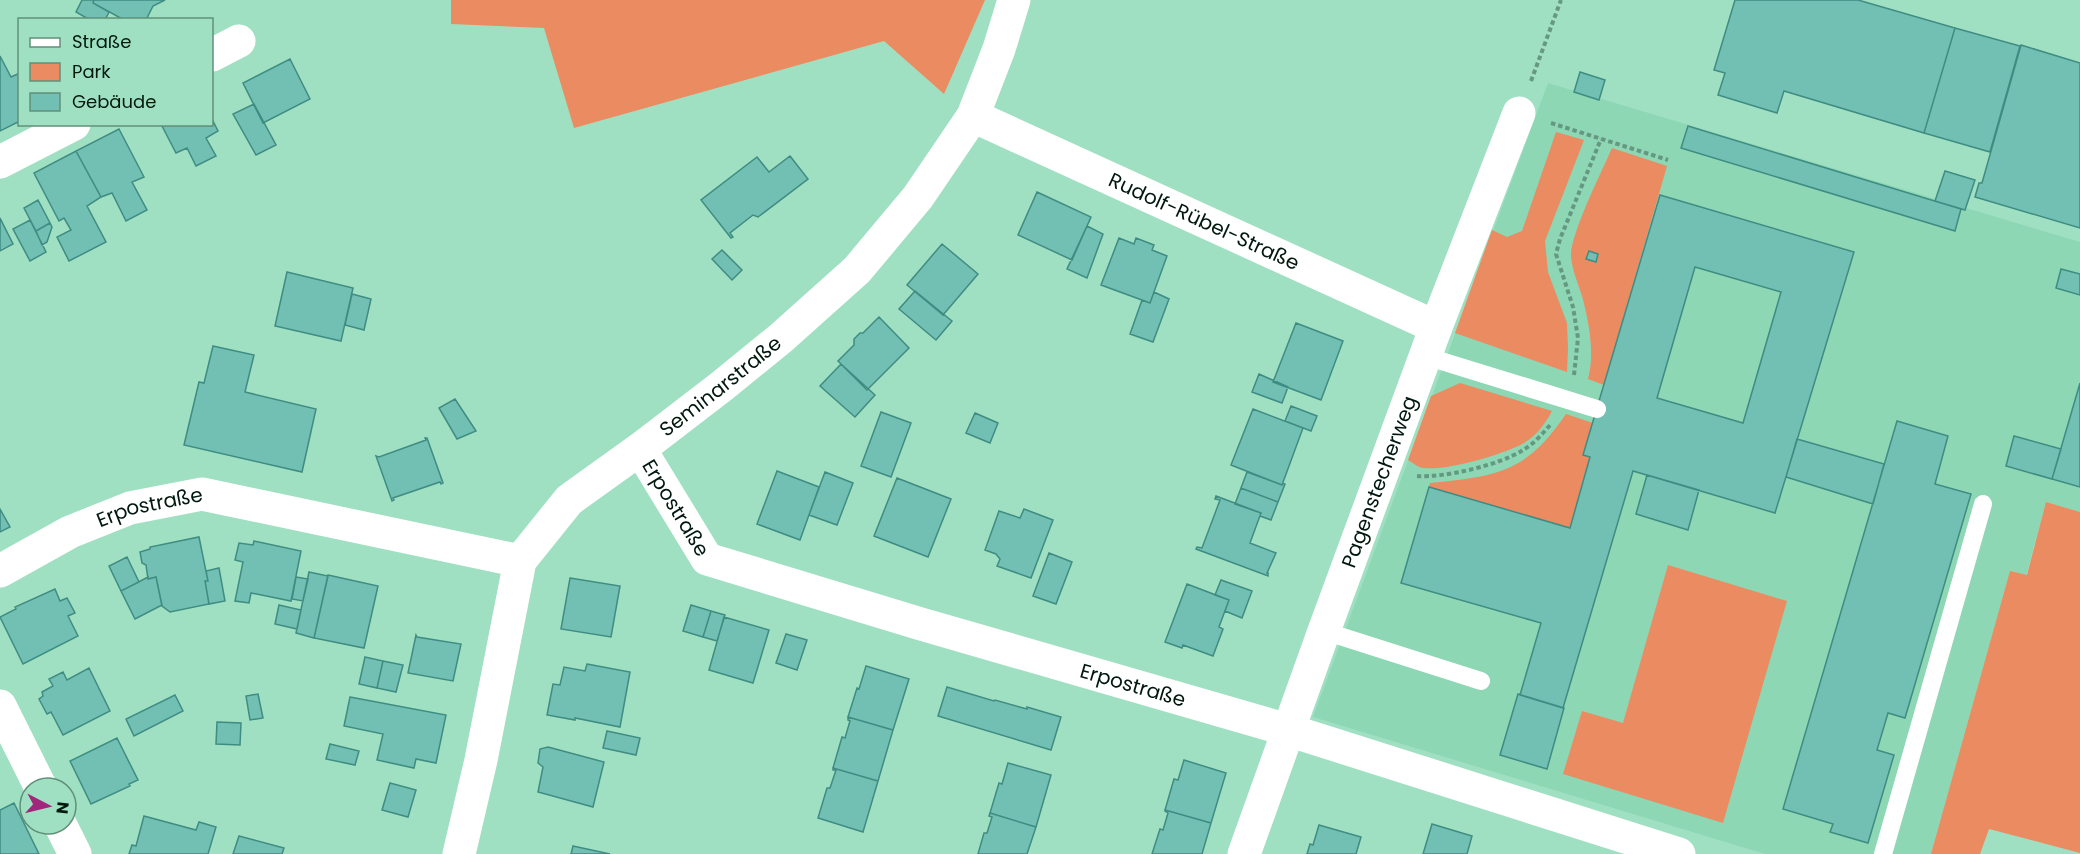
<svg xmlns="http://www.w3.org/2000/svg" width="2080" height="854" font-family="Poppins,sans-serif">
<rect width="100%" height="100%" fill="#a0e0c2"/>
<!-- built -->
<path fill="#8dd7b5" d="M1548,83L2080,242V512L2046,502L2026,576L2010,572L1931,854H1765L1313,717Z"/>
<!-- green -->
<path fill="#ea8b61" d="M451,0H985L944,94L884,41L574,128L544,28L451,24Z
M1556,132L1584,140L1545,241L1548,272L1567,323L1568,348L1567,372L1455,333L1492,230L1507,237L1522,231Z
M1612,148L1667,166L1604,385L1588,379C1595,353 1589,322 1582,296C1578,283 1572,270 1571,256C1570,235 1602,171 1612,148Z
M1460,383L1552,411C1546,423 1536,436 1524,443C1505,454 1447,471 1424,468C1419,468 1413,463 1408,460L1431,396Z
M1566,414L1593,423L1583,455L1590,457L1570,528L1429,487L1430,483C1497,476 1526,473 1566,414Z
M2046,502L2080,512V853L1989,829L1980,854H1931L2010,571L2027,575Z
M1668,565L1787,601L1723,823L1563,774L1582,711L1623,723Z"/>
<!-- building -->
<path fill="#72bfb3" stroke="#3f8c82" stroke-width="1.5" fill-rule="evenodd" d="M82,0H94L93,3L109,12L105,20H90L76,12Z
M94,0H165L153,6L146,20H124L93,3Z
M1735,0H1858L1955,28L1924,133L1784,91L1777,113L1718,95L1725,73L1714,70Z
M1955,28L2020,46L1990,152L1924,133Z
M2021,45L2080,63V228L1975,197L1979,183H1982Z
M0,56L11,77L20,73V121L0,131Z
M290,59L310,99L263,123L243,83Z
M1580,72L1605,80L1599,100L1574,92Z
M254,104L276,145L256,155L233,114Z
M212,119L218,131L206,138L216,156L196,166L187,148L176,153L161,124H212Z
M1688,126L1961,209L1955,231L1681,148Z
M119,129L144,177L132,182L147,210L126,221L112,193L101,197L76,151Z
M76,151L101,197L87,206L106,242L69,261L57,237L71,230L64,218L59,221L34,173Z
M790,156L808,179L758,217L753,215L730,233L733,237L731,238L701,200L757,157L769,172Z
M1945,171L1975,180L1965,210L1935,201Z
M1037,192L1091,217L1072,260L1018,235Z
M1660,195L1854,252L1775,513L1633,471L1563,708L1520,695L1541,623L1401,583L1429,487L1570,528L1590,457L1583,455ZM1695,267L1781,292L1743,423L1657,398Z
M38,200L50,223L36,231L24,208Z
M0,218L13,244L0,251Z
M30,220L46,252L30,261L13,229Z
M50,223L52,227L47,242L42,245L36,231Z
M1087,226L1103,234L1087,278L1067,269Z
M1119,238L1134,244L1136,238L1154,245L1152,250L1167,256L1150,303L1101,285Z
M942,244L978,274L943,315L907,285Z
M722,250L742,270L732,280L712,259Z
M1589,251L1598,254L1596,262L1586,259Z
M2061,269L2080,274V295L2056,288Z
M287,272L353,288L341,341L275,326Z
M915,291L952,321L936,340L899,309Z
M1154,292L1169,299L1153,342L1130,334L1142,300L1150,303Z
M352,294L371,299L364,330L345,325Z
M879,317L909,348L867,390L838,361L854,345V339L860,333H863Z
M1296,323L1343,341L1321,400L1273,382Z
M213,346L254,355L245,392L316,409L302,472L184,445L199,382L204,383Z
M841,364L875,395L855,417L820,386Z
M1259,374L1288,387L1282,403L1252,392Z
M2080,383V487L2052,479Z
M455,399L476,431L457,439L439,408Z
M1291,406L1317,416L1311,431L1285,421Z
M1253,409L1303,428L1282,485L1231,465Z
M881,412L911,423L891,477L861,466Z
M975,413L998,423L990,443L966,433Z
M1897,421L1948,436L1935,484L1971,494L1905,718L1888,713L1877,750L1894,755L1868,843L1830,832L1833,824L1783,809Z
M2014,436L2061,449L2052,479L2006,466Z
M425,438H427L443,483L441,484L440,482L393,498L394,500L392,501L376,456L379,457L426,440Z
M1797,439L1884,464L1873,504L1786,477Z
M777,471L819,487L800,540L757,524Z
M825,472L853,483L837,525L809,515Z
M1247,472L1282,485L1283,483L1285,484L1278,502L1241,488Z
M1647,475L1699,490L1688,530L1636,514Z
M897,478L951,499L928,557L874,536Z
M1241,488L1278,502L1271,520L1260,516L1261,513L1235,504Z
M1216,496L1261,513L1250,543L1276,553L1267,573H1268V576L1196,549L1197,547L1202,548L1220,500L1215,499Z
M0,509L10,527L0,532Z
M1024,509L1053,520L1031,578L997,566L1000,559L996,554L985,550L999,511L1020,518Z
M199,537L208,581H205L209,604L170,612L162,606L156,577L148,579L146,565L142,563L140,552L150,549V547Z
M254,541L301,551L291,601L251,593L249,603L235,601L243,562L235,560L239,543L253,545Z
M1049,553L1072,562L1056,604L1033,596Z
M127,557L139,582L121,591L109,566Z
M219,568L225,601L209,604L205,581H208L206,571Z
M309,572L328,576L314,638L296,633Z
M328,575L378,586L364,648L314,638Z
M148,577V579L156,577L162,605L135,619L121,591Z
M296,577L308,579L303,601L292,599Z
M570,578L620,586L611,637L561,629Z
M1221,580L1252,591L1242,618L1225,611L1229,600L1215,595Z
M1187,584L1229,600L1219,627L1223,629L1213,656L1183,645L1182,648L1165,642Z
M55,589L60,601L67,598L75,613L68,616L78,636L23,664L0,617L16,609L15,607Z
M279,605L301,610L297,629L275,624Z
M691,605L711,611L703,637L683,631Z
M711,611L725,615L717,641L703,637Z
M724,617L769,630L753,683L709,670Z
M786,634L807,640L797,670L776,663Z
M416,635L417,637L461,644L453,681L408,673Z
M365,657L383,661L377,688L359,684Z
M383,661L403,665L396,692L377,688Z
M587,664L630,672L620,727L575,718V720L547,715L553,684L560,685L564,667L585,671Z
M866,666L909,679L893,730L848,717L857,688L859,689Z
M89,668L110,711L63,735L51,712L47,714L39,699L43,696L42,692L53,686L49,679L63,672L67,680Z
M947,687L994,701L995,700L1027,709V707L1061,717L1051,750L938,716Z
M258,694L263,718L250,720L246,696Z
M1518,694L1564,708L1547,769L1500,755Z
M175,695L183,711L134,736L126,719Z
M350,697L446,715L436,763L416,759L414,768L377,760L383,734L344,726Z
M848,717L893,730L878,781L833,768L842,737L845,738L850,721L848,720Z
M217,722L241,723L240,745L216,744Z
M607,731L640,738L636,755L603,748Z
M117,738L138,780L129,784L130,786L91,804L70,761Z
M330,744L359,751L355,765L326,759Z
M548,747L604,762L593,807L538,792L543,767L538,763L540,749Z
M1184,760L1226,773L1211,823L1165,810L1174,779L1178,780Z
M1008,763L1051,775L1036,827L990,813L999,783L1002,784Z
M833,768L878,781L863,832L818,818L827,788H830L836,770H833Z
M390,783L416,790L408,817L382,810Z
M14,803L39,854H0V810Z
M1165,810L1211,823L1202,854H1152L1160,829L1163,830L1168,813L1165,811Z
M990,813L1036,827L1027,854H978L984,833H987L992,817L989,816Z
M144,816L196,830L199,822L216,827L208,854H129L132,845L136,846Z
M1432,824L1472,836L1467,854H1423Z
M1319,825L1361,837L1356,854H1307L1310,844L1313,845Z
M239,836L284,848L282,854H233Z
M573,846L610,854H571Z"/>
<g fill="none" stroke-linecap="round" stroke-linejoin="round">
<!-- path -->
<path stroke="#669881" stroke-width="4" stroke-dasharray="4.5 3" stroke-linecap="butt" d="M1531,81L1561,0
M1551,123L1668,160
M1574,375L1578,338L1573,307L1556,254L1560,239L1601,139
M1417,476C1444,478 1500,465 1523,450C1534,444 1543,433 1551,424"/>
<!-- lane -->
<path stroke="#fff" stroke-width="18" d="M1425,356L1597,409
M1324,631L1481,681
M1883,854L1983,504"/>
<!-- street -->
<g stroke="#fff" stroke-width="33">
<path d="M212,55L239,41"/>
<path id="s1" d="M973,116L1436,327"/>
<path d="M0,162L74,124"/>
<path id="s2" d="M640,449L707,559L921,624L1288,730L1679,854"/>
<path id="s3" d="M0,571L70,532L130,508L202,494L520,561"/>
<path d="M0,706L41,788"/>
<path d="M60,824L75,854"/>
<path id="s4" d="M459,854L481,760L520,561L569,500L640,449L722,386L781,338L857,270L918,197L973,116L999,49L1014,0"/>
<path id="s5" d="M1244,854L1324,631L1436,327L1519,113"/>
</g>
</g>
<g text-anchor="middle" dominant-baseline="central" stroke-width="4.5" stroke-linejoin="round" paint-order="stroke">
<!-- street labels -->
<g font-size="20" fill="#00180e" stroke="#a0e0c2">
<text stroke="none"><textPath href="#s1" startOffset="254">Rudolf-Rübel-Straße</textPath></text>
<text stroke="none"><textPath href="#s4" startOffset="567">Seminarstraße</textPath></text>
<text stroke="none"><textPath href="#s5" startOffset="396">Pagenstecherweg</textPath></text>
<text stroke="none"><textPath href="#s2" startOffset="69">Erpostraße</textPath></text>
<text stroke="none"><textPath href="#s3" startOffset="164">Erpostraße</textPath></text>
<text stroke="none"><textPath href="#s2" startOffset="573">Erpostraße</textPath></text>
</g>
</g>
<!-- legend -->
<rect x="18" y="18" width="195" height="108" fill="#a0e0c2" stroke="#60907a" stroke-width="1.5"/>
<rect x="30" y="38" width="30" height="9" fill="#ffffff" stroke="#60907a" stroke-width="1.5"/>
<text x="72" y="48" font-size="18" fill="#00180e">Straße</text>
<rect x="30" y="63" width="30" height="18" fill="#ea8b61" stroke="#60907a" stroke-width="1.5"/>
<text x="72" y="78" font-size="18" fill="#00180e">Park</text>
<rect x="30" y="93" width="30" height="18" fill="#72bfb3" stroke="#60907a" stroke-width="1.5"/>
<text x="72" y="108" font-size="18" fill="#00180e">Gebäude</text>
<!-- north arrow -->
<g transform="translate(48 806) rotate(97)"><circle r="28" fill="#a0e0c2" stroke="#60907a" stroke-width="1.5"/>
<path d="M0-4.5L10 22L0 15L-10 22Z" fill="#a2267b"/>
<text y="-9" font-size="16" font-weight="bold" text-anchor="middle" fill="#00180e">N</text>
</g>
</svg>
